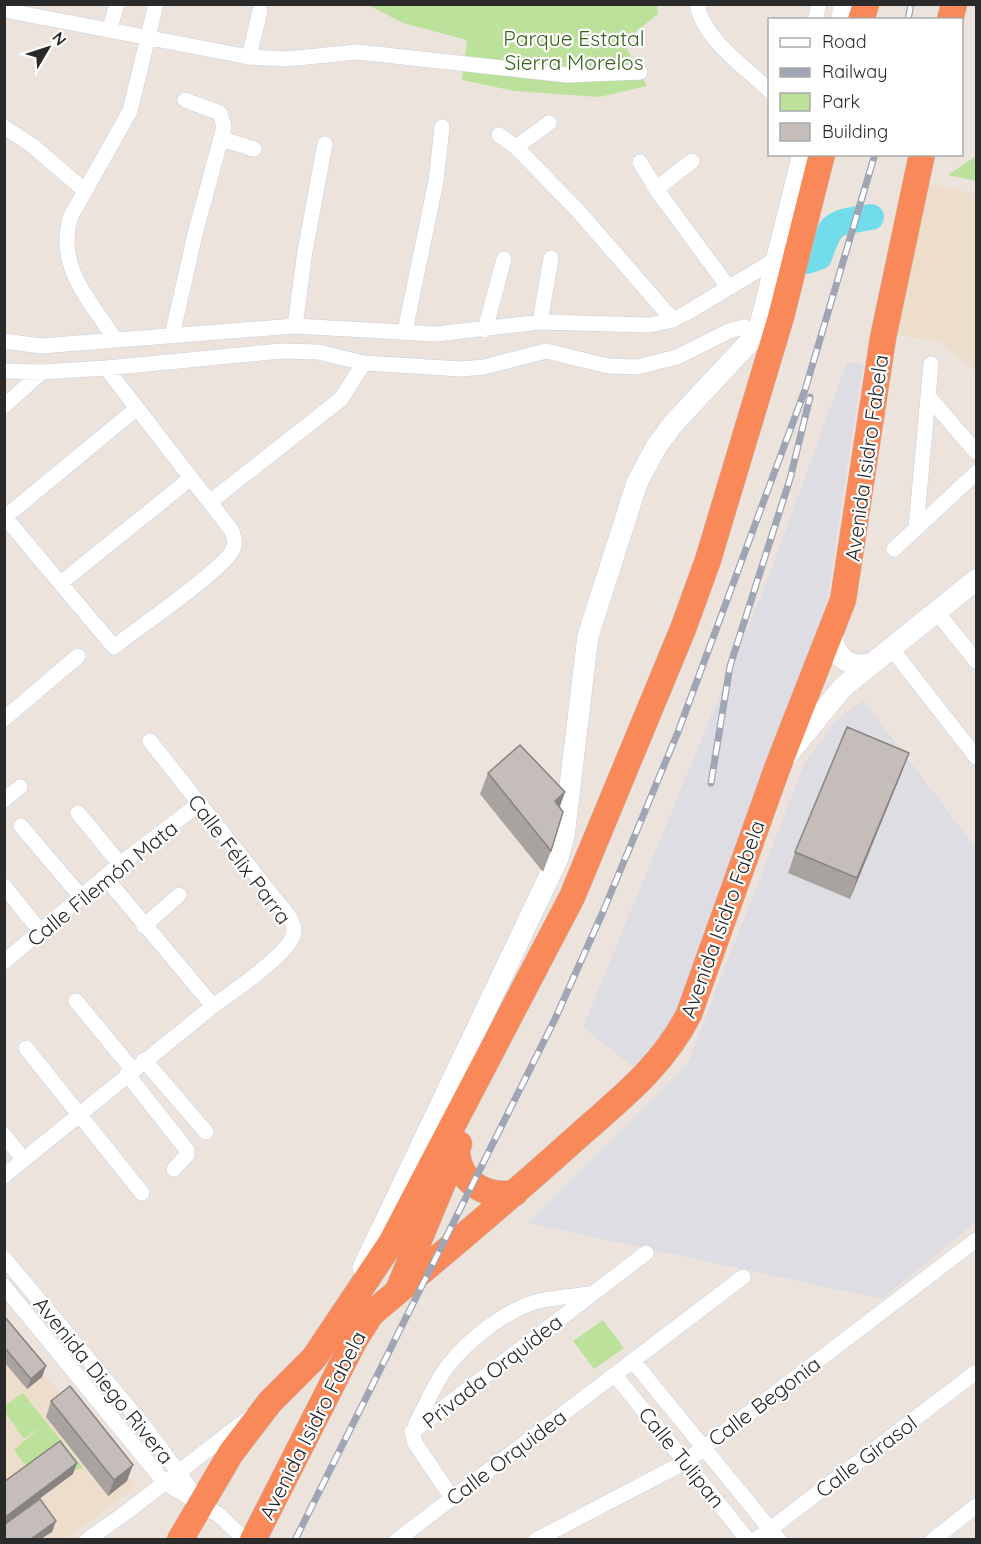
<svg xmlns="http://www.w3.org/2000/svg" width="981" height="1544" font-family="Quicksand,sans-serif">
<rect width="100%" height="100%" fill="#ece3dc"/>
<!-- industrial -->
<path fill="#dedde4" d="M847,362L863,365L827,601L682,1020L639,1072L583,1027L769,576Z
M863,700L976,848V886L974,889L976,892V1222L882,1299L528,1223L687,1065L804,765L833,723Z"/>
<!-- education -->
<path fill="#eddecc" d="M930,184L976,194V372L938,341L895,335Z
M4,1325L136,1486L67,1539H5Z"/>
<!-- green -->
<path fill="#bce19a" d="M368,5H657L658,14L623,42L647,86L599,97L515,91L462,80L467,40L403,23Z
M976,156V181L948,175Z
M603,1320L624,1348L594,1369L573,1341Z
M23,1393L83,1468L74,1470L56,1446L26,1466L14,1450L43,1425L24,1439L5,1412L4,1406Z"/>
<g fill="none" stroke-linecap="round" stroke-linejoin="round">
<!-- river -->
<path stroke="#72dceb" stroke-width="26" d="M807,261L819,257C832,220 833,223 871,217"/>
<defs>
<path id="street" d="M697,4C703,39 745,67 770,91
M4,10L249,57L286,59L358,52L567,75L640,72
M815,20L819,4
M110,28L117,4
M249,57L260,11
M4,127L33,146L85,191
M499,135L516,147L579,212L673,320
M222,139L254,149
M516,147L549,123
M640,162L656,189L729,288
M656,189L692,161
M540,322L551,258
M295,326L305,251L325,144
M485,330L504,259
M405,331L436,181L442,127
M172,336L195,234L224,127L220,113L185,100
M114,338C89,299 55,265 71,216L130,111L156,4
M4,341L41,346L295,326L436,334L540,322L649,325L673,320L688,312L778,258
M4,371L42,372L106,368L281,351L318,352L364,363L461,369L484,367L546,351L608,366L637,367L677,357L729,331L744,327L758,333
M928,396L976,452
M4,406L42,372
M210,502L341,399L364,363
M4,516L114,647C135,630 226,568 233,549C236,542 234,538 232,531L106,368
M5,517L136,409
M916,528L931,364
M894,549L976,473
M62,582L191,478
M937,612L976,661
M891,648L976,757
M4,719L78,656
M4,800L20,787
M78,813L120,864
M21,826L82,898
M105,877L213,1006C230,994 293,951 294,932C295,928 292,922 290,918L150,741
M4,886L41,932
M144,926L179,895
M4,962L120,864L199,804
M76,1001L132,1069
M26,1048L142,1193
M144,1060L206,1132
M127,1074L187,1150V1155L174,1169
M4,1135L24,1160
M4,1176L213,1006
M4,1258L145,1427L200,1502
M4,1286L165,1483L219,1515L245,1540
M633,1361L779,1540
M615,1375L748,1540
M416,1424C426,1405 434,1384 447,1367C469,1339 508,1307 544,1300C559,1297 575,1296 590,1294
M412,1432L646,1253
M412,1432L415,1443L452,1498
M87,1540L128,1511L250,1417
M397,1540L743,1277
M536,1540L685,1462L976,1240
M756,1540L976,1372
M933,1540L976,1506"/>
<path id="secondary" d="M841,20L845,4
M833,631C831,654 847,669 871,664
M788,754L843,687L976,580
M363,1268L558,858L564,836L588,636L637,483L656,447L673,424L758,333L803,154"/>
<path id="highway" d="M861,20L866,4
M950,20L954,4
M457,1148C457,1181 484,1198 515,1193
M399,1288L459,1144
M180,1540L231,1453L270,1402L314,1358L391,1243L572,897L683,629L708,560L781,317L822,154
M253,1540L354,1341L371,1314C440,1256 509,1199 576,1138C619,1100 663,1066 689,1014L778,766L843,600L883,338L922,154"/>
</defs>
<!-- street casing -->
<use href="#street" stroke="#cbd0db" stroke-width="16"/>
<!-- secondary casing -->
<use href="#secondary" stroke="#cbd0db" stroke-width="22"/>
<!-- highway casing -->
<use href="#highway" stroke="#c3c3c3" stroke-width="27"/>
<!-- street -->
<use href="#street" stroke="#fff" stroke-width="15"/>
<!-- secondary -->
<use href="#secondary" stroke="#fff" stroke-width="21"/>
<!-- highway -->
<use href="#highway" stroke="#fa8959" stroke-width="26"/>
<defs>
<path id="rail" d="M908,20L911,4
M711,783L730,666L790,479L810,397
M295,1540L555,1019L602,914L678,732L805,390L875,154"/>
</defs>
<!-- rail casing -->
<use href="#rail" stroke="#9fa5b4" stroke-width="7"/>
<!-- rail -->
<use href="#rail" stroke="#fff" stroke-width="4.5" stroke-dasharray="14" stroke-linecap="butt"/>
</g>
<!-- wall -->
<path fill="#a9a39f" d="M488,773L565,792L560,807L551,851L543,872L480,794Z
M901,774L850,899L788,873L795,852Z
M4,1316L42,1377L27,1389L4,1362Z
M51,1401L127,1481L108,1496L46,1417Z"/>
<!-- shaded-wall -->
<path fill="#898482" d="M909,753L901,774L850,899L857,878Z
M565,792L557,813L555,801Z
M46,1366L42,1377L27,1389L31,1379Z
M77,1463L73,1474L4,1525V1518Z
M133,1465L127,1481L108,1496L114,1480Z
M56,1521L52,1532L41,1539H31Z"/>
<!-- building -->
<path fill="#c4bdb9" stroke="#898482" stroke-width="1.5" d="M847,727L909,753L857,878L795,852Z
M520,745L565,792L555,801L563,812L551,851L488,773Z
M4,1316L46,1366L31,1379L4,1347Z
M70,1386L133,1465L114,1480L51,1401Z
M60,1441L77,1463L4,1518V1482Z
M40,1499L56,1521L31,1539H4V1525Z"/>
<g text-anchor="middle" dominant-baseline="central" stroke-width="4.5" stroke-linejoin="round" paint-order="stroke">
<!-- park labels -->
<g font-size="21" fill="#35651c" stroke="#fff">
<text x="574" y="38">Parque Estatal<tspan x="574" dy="24">Sierra Morelos</tspan></text>
</g>
<!-- street labels -->
<g font-size="21" fill="#2a2a2a" stroke="#fff">
<text transform="translate(866 458) rotate(-82)">Avenida Isidro Fabela</text>
<text transform="translate(240 859) rotate(53)">Calle Félix Parra</text>
<text transform="translate(102 883) rotate(-39)">Calle Filemón Mata</text>
<text transform="translate(722 919) rotate(-70)">Avenida Isidro Fabela</text>
<text transform="translate(492 1371) rotate(-38)">Privada Orquídea</text>
<text transform="translate(104 1380) rotate(51)">Avenida Diego Rivera</text>
<text transform="translate(764 1401) rotate(-37)">Calle Begonia</text>
<text transform="translate(312 1425) rotate(-63)">Avenida Isidro Fabela</text>
<text transform="translate(866 1456) rotate(-37)">Calle Girasol</text>
<text transform="translate(506 1457) rotate(-37)">Calle Orquidea</text>
<text transform="translate(682 1457) rotate(51)">Calle Tulipan</text>
</g>
</g>
<!-- border -->
<rect width="981" height="1544" fill="none" stroke="#2a2a2a" stroke-width="12"/>
<!-- legend -->
<rect x="768" y="18" width="195" height="138" fill="#ffffff" stroke="#aaaaaa" stroke-width="1.5"/>
<rect x="780" y="38" width="30" height="9" fill="#ffffff" stroke="#aaaaaa" stroke-width="1.5"/>
<text x="822" y="48" font-size="18" fill="#2a2a2a">Road</text>
<rect x="780" y="68" width="30" height="9" fill="#9fa5b4" stroke="#aaaaaa" stroke-width="1.5"/>
<text x="822" y="78" font-size="18" fill="#2a2a2a">Railway</text>
<rect x="780" y="93" width="30" height="18" fill="#bce19a" stroke="#aaaaaa" stroke-width="1.5"/>
<text x="822" y="108" font-size="18" fill="#2a2a2a">Park</text>
<rect x="780" y="123" width="30" height="18" fill="#c4bdb9" stroke="#aaaaaa" stroke-width="1.5"/>
<text x="822" y="138" font-size="18" fill="#2a2a2a">Building</text>
<!-- north arrow -->
<g transform="translate(48 48) rotate(51)" stroke="#ffffff" stroke-width="4.5" paint-order="stroke">
<path d="M0-4.5L10 22L0 15L-10 22Z" fill="#2a2a2a"/>
<text y="-9" font-size="16" font-weight="bold" text-anchor="middle" fill="#2a2a2a">N</text>
</g>
</svg>
